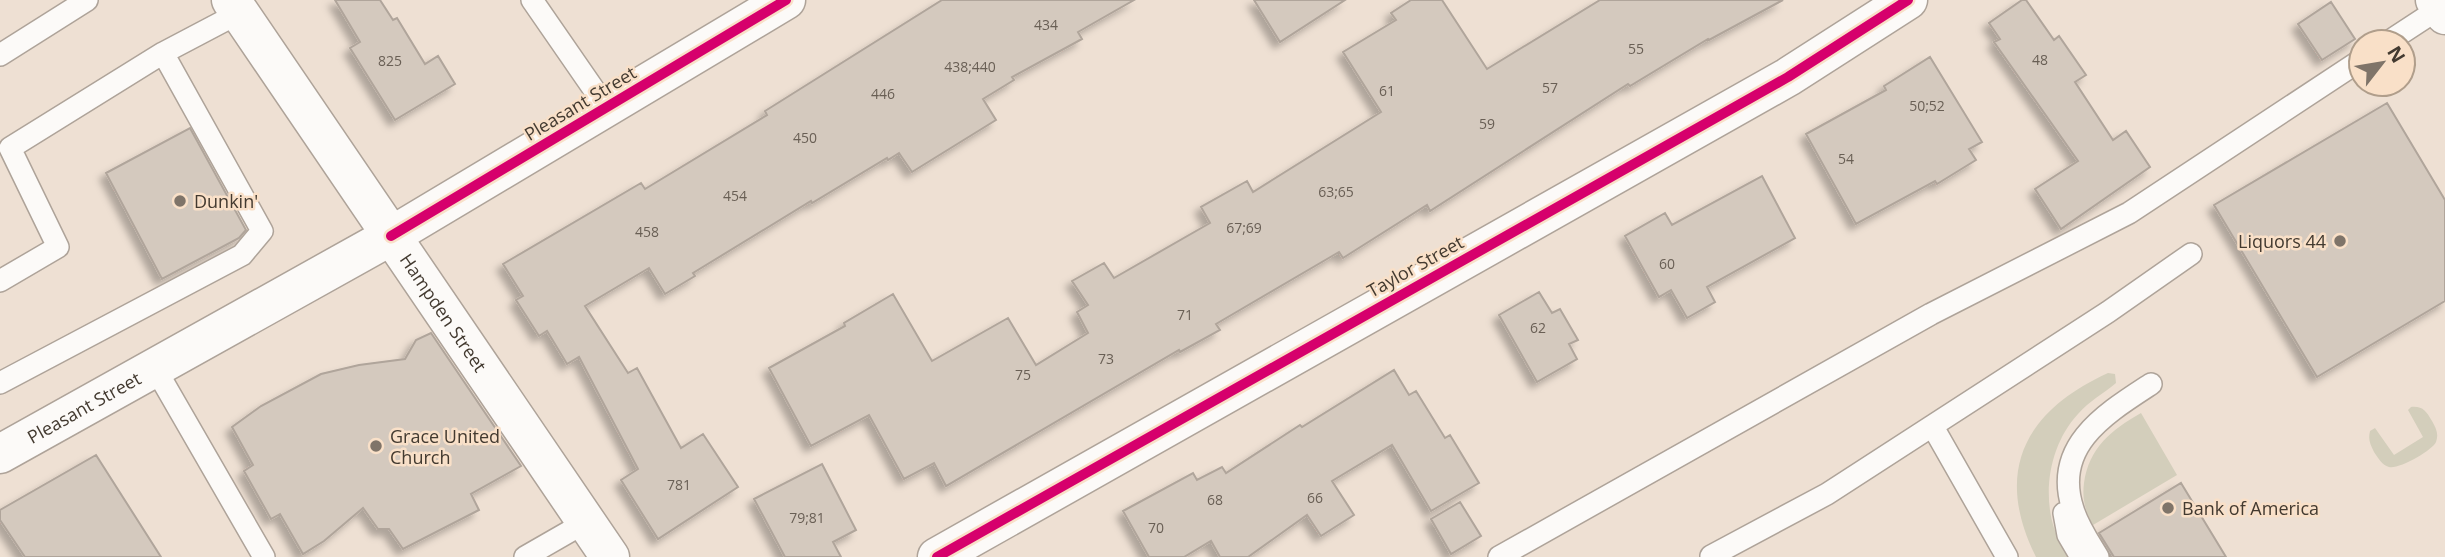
<svg xmlns="http://www.w3.org/2000/svg" width="2445" height="557" font-family="'Open Sans',sans-serif">
<defs>
<filter id="shadow"><feDropShadow dx="-6" dy="6" stdDeviation="3.5" flood-color="#0004"/></filter>
</defs>
<rect width="100%" height="100%" fill="#eee0d3"/>
<!-- green -->
<path fill="#d3cebb" d="M2108,373L2115,374L2116,383C2103,394 2089,401 2078,414C2051,443 2042,490 2054,528C2057,538 2064,548 2069,557H2036C1993,471 2025,411 2108,373Z
M2411,407C2423,406 2426,411 2432,421C2436,428 2439,434 2436,442C2433,450 2398,470 2389,467C2382,465 2378,458 2374,452C2370,444 2368,440 2370,431L2375,428L2394,455L2423,437L2408,410Z
M2141,413L2177,475L2093,525C2085,511 2082,499 2084,483C2089,448 2111,430 2141,413Z"/>
<!-- building -->
<path fill="#d4c9be" stroke="#b0a59b" stroke-width="2" filter="url(#shadow)" d="M335,0H380L393,20L397,18L425,64L438,56L455,84L395,120L350,48L360,42Z
M942,0H1134L1078,32L1082,39L1012,77L1014,80L983,99L996,120L912,172L899,153L888,160L887,158L812,203L811,201L693,273L695,276L665,294L649,268L585,306L628,373L637,368L681,448L703,434L738,487L658,539L621,480L638,469L579,357L567,364L547,331L539,336L516,300L523,296L503,264L641,183L645,189L767,115L765,111Z
M1254,0H1345L1280,42Z
M1411,0H1442L1487,69L1600,0H1783L1709,40L1708,39L1630,86L1628,84L1430,211L1427,205L1343,258L1339,252L1216,324L1220,330L1180,352L1179,350L946,486L934,463L904,479L869,415L811,446L769,368L845,326L844,323L893,294L932,361L1008,318L1036,365L1088,333L1077,312L1088,305L1072,281L1104,263L1114,278L1210,223L1201,207L1247,181L1253,192L1381,112L1343,52L1396,20L1391,13Z
M2022,0H2026L2054,40L2059,36L2086,75L2075,82L2113,140L2126,131L2150,167L2061,229L2035,189L2078,161L1994,42L2000,39L1989,23Z
M2331,2L2355,39L2322,60L2298,24Z
M1930,57L1982,142L1969,149L1976,160L1937,184L1935,181L1856,224L1806,134L1886,90L1884,86Z
M2387,103L2445,200V301L2317,377L2214,205Z
M190,128L246,230L239,238L162,279L106,173Z
M1762,176L1795,238L1707,287L1715,302L1687,318L1671,290L1659,297L1625,236L1665,213L1672,225Z
M1539,292L1552,313L1560,309L1578,340L1569,344L1577,359L1537,382L1499,315Z
M431,333L521,466L471,494L479,510L403,549L389,529H378L363,508L324,541L303,554L280,514L271,519L244,471L253,465L232,427L261,406L321,374L359,365L405,359L416,340Z
M1394,370L1409,395L1416,391L1445,438L1450,435L1479,483L1431,511L1392,445L1332,481L1354,515L1321,536L1307,515L1248,557H1220L1211,541L1184,557H1149L1123,511L1193,473L1197,480L1222,467L1226,473L1300,425L1302,427Z
M96,455L161,557H25L0,520V510Z
M822,464L856,530L833,542L841,557H785L754,499Z
M2181,483L2226,557H2114L2099,533Z
M1460,502L1481,536L1451,554L1431,519Z"/>
<g fill="none" stroke-linecap="round" stroke-linejoin="round">
<defs>
<path id="service" d="M532,0L606,107
M2388,42L2440,8
M0,55L87,0
M0,281L58,247L10,148L163,53L239,13
M155,368L264,557
M0,383L242,255L262,231L163,53
M1933,427L2007,557
M2064,513L2068,535L2081,557
M1711,556L1827,494L2108,312L2191,254
M525,557L586,522
M1499,557L1931,314L2129,213L2361,60
M2098,557C2089,542 2078,526 2073,509C2052,446 2105,414 2151,384"/>
<path id="minor" d="M937,557L1788,77L1908,0"/>
<path id="tertiary" d="M391,236L786,0"/>
<g id="secondary">
<path id="s1" d="M231,0L610,557"/>
<path id="s2" d="M0,454L391,236"/>
</g>
<path id="primary" d="M2435,0L2445,15"/>
</defs>
<!-- service casing -->
<use href="#service" stroke="#aea399" stroke-width="24"/>
<!-- minor casing -->
<use href="#minor" stroke="#aea399" stroke-width="41"/>
<!-- tertiary casing -->
<use href="#tertiary" stroke="#aea399" stroke-width="41"/>
<!-- secondary casing -->
<use href="#secondary" stroke="#aea399" stroke-width="41"/>
<!-- primary casing -->
<use href="#primary" stroke="#aea399" stroke-width="41"/>
<!-- service -->
<use href="#service" stroke="#fcfaf8" stroke-width="21"/>
<!-- minor -->
<use href="#minor" stroke="#fcfaf8" stroke-width="38"/>
<!-- tertiary -->
<use href="#tertiary" stroke="#fcfaf8" stroke-width="38"/>
<!-- secondary -->
<use href="#secondary" stroke="#fcfaf8" stroke-width="38"/>
<!-- primary -->
<use href="#primary" stroke="#fcfaf8" stroke-width="38"/>
<defs>
<path id="cycleway" d="M391,236L786,0
M937,557L1788,77L1908,0"/>
</defs>
<!-- cycleway casing -->
<use href="#cycleway" stroke="#f9e0c8" stroke-width="15"/>
<!-- cycleway -->
<use href="#cycleway" stroke="#d6006c" stroke-width="10"/>
</g>
<!-- markers -->
<g fill="#7f7469" stroke="#f9e0c8" stroke-width="2.5">
<circle cx="180" cy="201" r="7"/>
<circle cx="2340" cy="241" r="7"/>
<circle cx="376" cy="446" r="7"/>
<circle cx="2168" cy="508" r="7"/>
</g>
<g text-anchor="middle" dominant-baseline="central" stroke-width="5" stroke-linejoin="round" paint-order="stroke">
<!-- number labels -->
<g font-size="14" fill="#695f55">
<text x="1046" y="24">434</text>
<text x="1636" y="48">55</text>
<text x="2040" y="59">48</text>
<text x="390" y="60">825</text>
<text x="970" y="66">438;440</text>
<text x="1550" y="87">57</text>
<text x="1387" y="90">61</text>
<text x="883" y="93">446</text>
<text x="1927" y="105">50;52</text>
<text x="1487" y="123">59</text>
<text x="805" y="137">450</text>
<text x="1846" y="158">54</text>
<text x="1336" y="191">63;65</text>
<text x="735" y="195">454</text>
<text x="1244" y="227">67;69</text>
<text x="647" y="231">458</text>
<text x="1667" y="263">60</text>
<text x="1185" y="314">71</text>
<text x="1538" y="327">62</text>
<text x="1106" y="358">73</text>
<text x="1023" y="374">75</text>
<text x="679" y="484">781</text>
<text x="1315" y="497">66</text>
<text x="1215" y="499">68</text>
<text x="807" y="517">79;81</text>
<text x="1156" y="527">70</text>
</g>
<!-- street labels -->
<g font-size="18" fill="#433a30" stroke="#f9e0c8">
<text transform="translate(580 103) rotate(-31)">Pleasant Street</text>
<text transform="translate(1415 266) rotate(-29)">Taylor Street</text>
<text stroke="none"><textPath href="#s1" startOffset="378">Hampden Street</textPath></text>
<text stroke="none"><textPath href="#s2" startOffset="96">Pleasant Street</textPath></text>
</g>
<!-- poi labels -->
<g font-size="18" fill="#433a30" stroke="#f9e0c8" text-anchor="start">
<text x="194" y="201">Dunkin'</text>
<text x="2326" y="241" text-anchor="end">Liquors 44</text>
<text x="390" y="436">Grace United<tspan x="390" dy="21">Church</tspan></text>
<text x="2182" y="508">Bank of America</text>
</g>
</g>
<!-- north arrow -->
<g transform="translate(2382 63) rotate(59)"><circle r="33" fill="#f9e0c8" stroke="#b09e8b" stroke-width="2"/>
<path d="M0-5L12 26L0 18L-12 26Z" fill="#7f7469"/>
<text y="-10" font-size="19" font-weight="bold" text-anchor="middle" fill="#433a30">N</text>
</g>
</svg>
